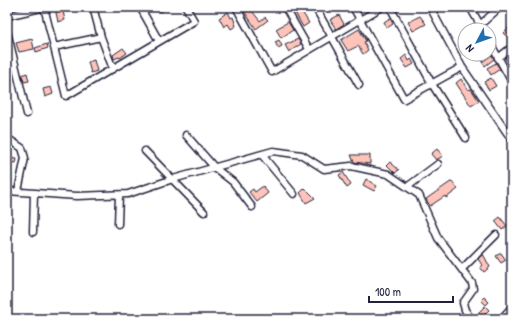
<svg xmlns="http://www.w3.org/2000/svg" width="519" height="326" font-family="'Patrick Hand',sans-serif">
<rect width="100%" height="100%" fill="#fff"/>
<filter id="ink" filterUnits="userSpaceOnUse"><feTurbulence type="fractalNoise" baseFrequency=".025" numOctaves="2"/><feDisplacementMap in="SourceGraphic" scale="8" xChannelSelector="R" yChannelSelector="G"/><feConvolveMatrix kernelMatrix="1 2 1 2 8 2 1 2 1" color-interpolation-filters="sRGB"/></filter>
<g filter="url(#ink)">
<!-- building -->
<path fill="#ffc4b9" stroke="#22223b" d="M62,7L65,20L58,22L55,8Z
M157,7H170L160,12Z
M249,7L260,21L265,17L268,20L256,29L244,11Z
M294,7H299L309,23L303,27L294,11L295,10Z
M228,12L231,18L233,17L236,26L231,29L228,24L224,27L219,18Z
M339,15L344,24L336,29L330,20Z
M420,16L426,24L413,31L408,22Z
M390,18L393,24L387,28L384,22Z
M288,22L293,30L281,38L276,29Z
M512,24V42L503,33Z
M359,29L366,41L364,42L368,50L363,54L358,46L348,51L341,40Z
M32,39L34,49L19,52L16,43Z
M298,39L301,44L289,52L285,45Z
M279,40L282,46L278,48L275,42Z
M47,44L48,48L36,52L35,48Z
M123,48L127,53L120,58L119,57L114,59L113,55Z
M512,54V71L505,58Z
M406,55L409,61L411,59L414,64L407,68L401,59Z
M492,55L494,59L485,66L482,62Z
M94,60L97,71L91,73L88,62Z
M496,63L500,69L491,75L487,68Z
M27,73L29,81L24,82L22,75Z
M491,78L496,86L489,90L484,82Z
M461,79L468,90L471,89L479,101L471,106L456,83Z
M51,87L53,94L45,97L43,89Z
M437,149L443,156L436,160L431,154Z
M351,155H370V164L354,162Z
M7,158L17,159L16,163L7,162Z
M390,162L399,170L395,173L387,165Z
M343,172L351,185L347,188L339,175Z
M366,179L377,186L374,191L363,185Z
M452,181L458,189L446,198L445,196L430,206L426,199Z
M263,186L268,193L257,202L249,192L253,189L255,192Z
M305,188L315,198L306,203L300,193Z
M500,217L507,226L502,230L495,221Z
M501,253L506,260L501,263L496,256Z
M483,254L490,267L484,272L480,267L482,265L478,259Z
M484,297L489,302L486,305L481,300Z
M485,306L489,310L481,318L477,314Z"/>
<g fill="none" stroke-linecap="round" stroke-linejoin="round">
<defs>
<path id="street" d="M44,7L66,96L194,21L186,7
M93,7L101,37L113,69
M140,7L159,41
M236,7L272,72L382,7
M285,7L309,49
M315,7L359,85
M353,7L404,99L462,67
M390,7L432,84L466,138
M430,7L462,67L512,140
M470,7L483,30
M7,16L45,7
M480,25L500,7
M7,31L27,114
M489,41L512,82
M54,47L101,37
M498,58L512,47
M186,135L215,168L233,182L252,207
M7,138L22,148L25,158L18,191
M145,151L204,212
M262,155L294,194
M407,187L438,164
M7,191L77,196L128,194L173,179L273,151L302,155L324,169L351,166L388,174L419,195L438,238L472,283L473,289L463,303L465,310L471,319
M118,224L119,195
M33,232L34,193
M462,269L496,235
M501,319L512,307"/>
</defs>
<!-- street casing -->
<use href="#street" stroke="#22223b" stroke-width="9"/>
<!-- street -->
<use href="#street" stroke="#fff" stroke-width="6"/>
</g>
</g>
<!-- margin -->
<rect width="519" height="326" fill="none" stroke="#fff" stroke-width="24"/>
<rect x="12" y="12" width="495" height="302" fill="none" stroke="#22223b" stroke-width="1.5" filter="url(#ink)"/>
<!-- north arrow -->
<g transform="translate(477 42) rotate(229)"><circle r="19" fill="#ffffff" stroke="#a7a7b1"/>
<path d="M0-3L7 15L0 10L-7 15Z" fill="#1f6fb2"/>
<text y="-6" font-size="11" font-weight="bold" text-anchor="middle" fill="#22223b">N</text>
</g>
<!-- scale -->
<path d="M369 296v6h84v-6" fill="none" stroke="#22223b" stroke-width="2"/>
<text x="375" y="296" font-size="12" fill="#22223b" stroke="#ffffff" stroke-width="3" paint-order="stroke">100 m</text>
</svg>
